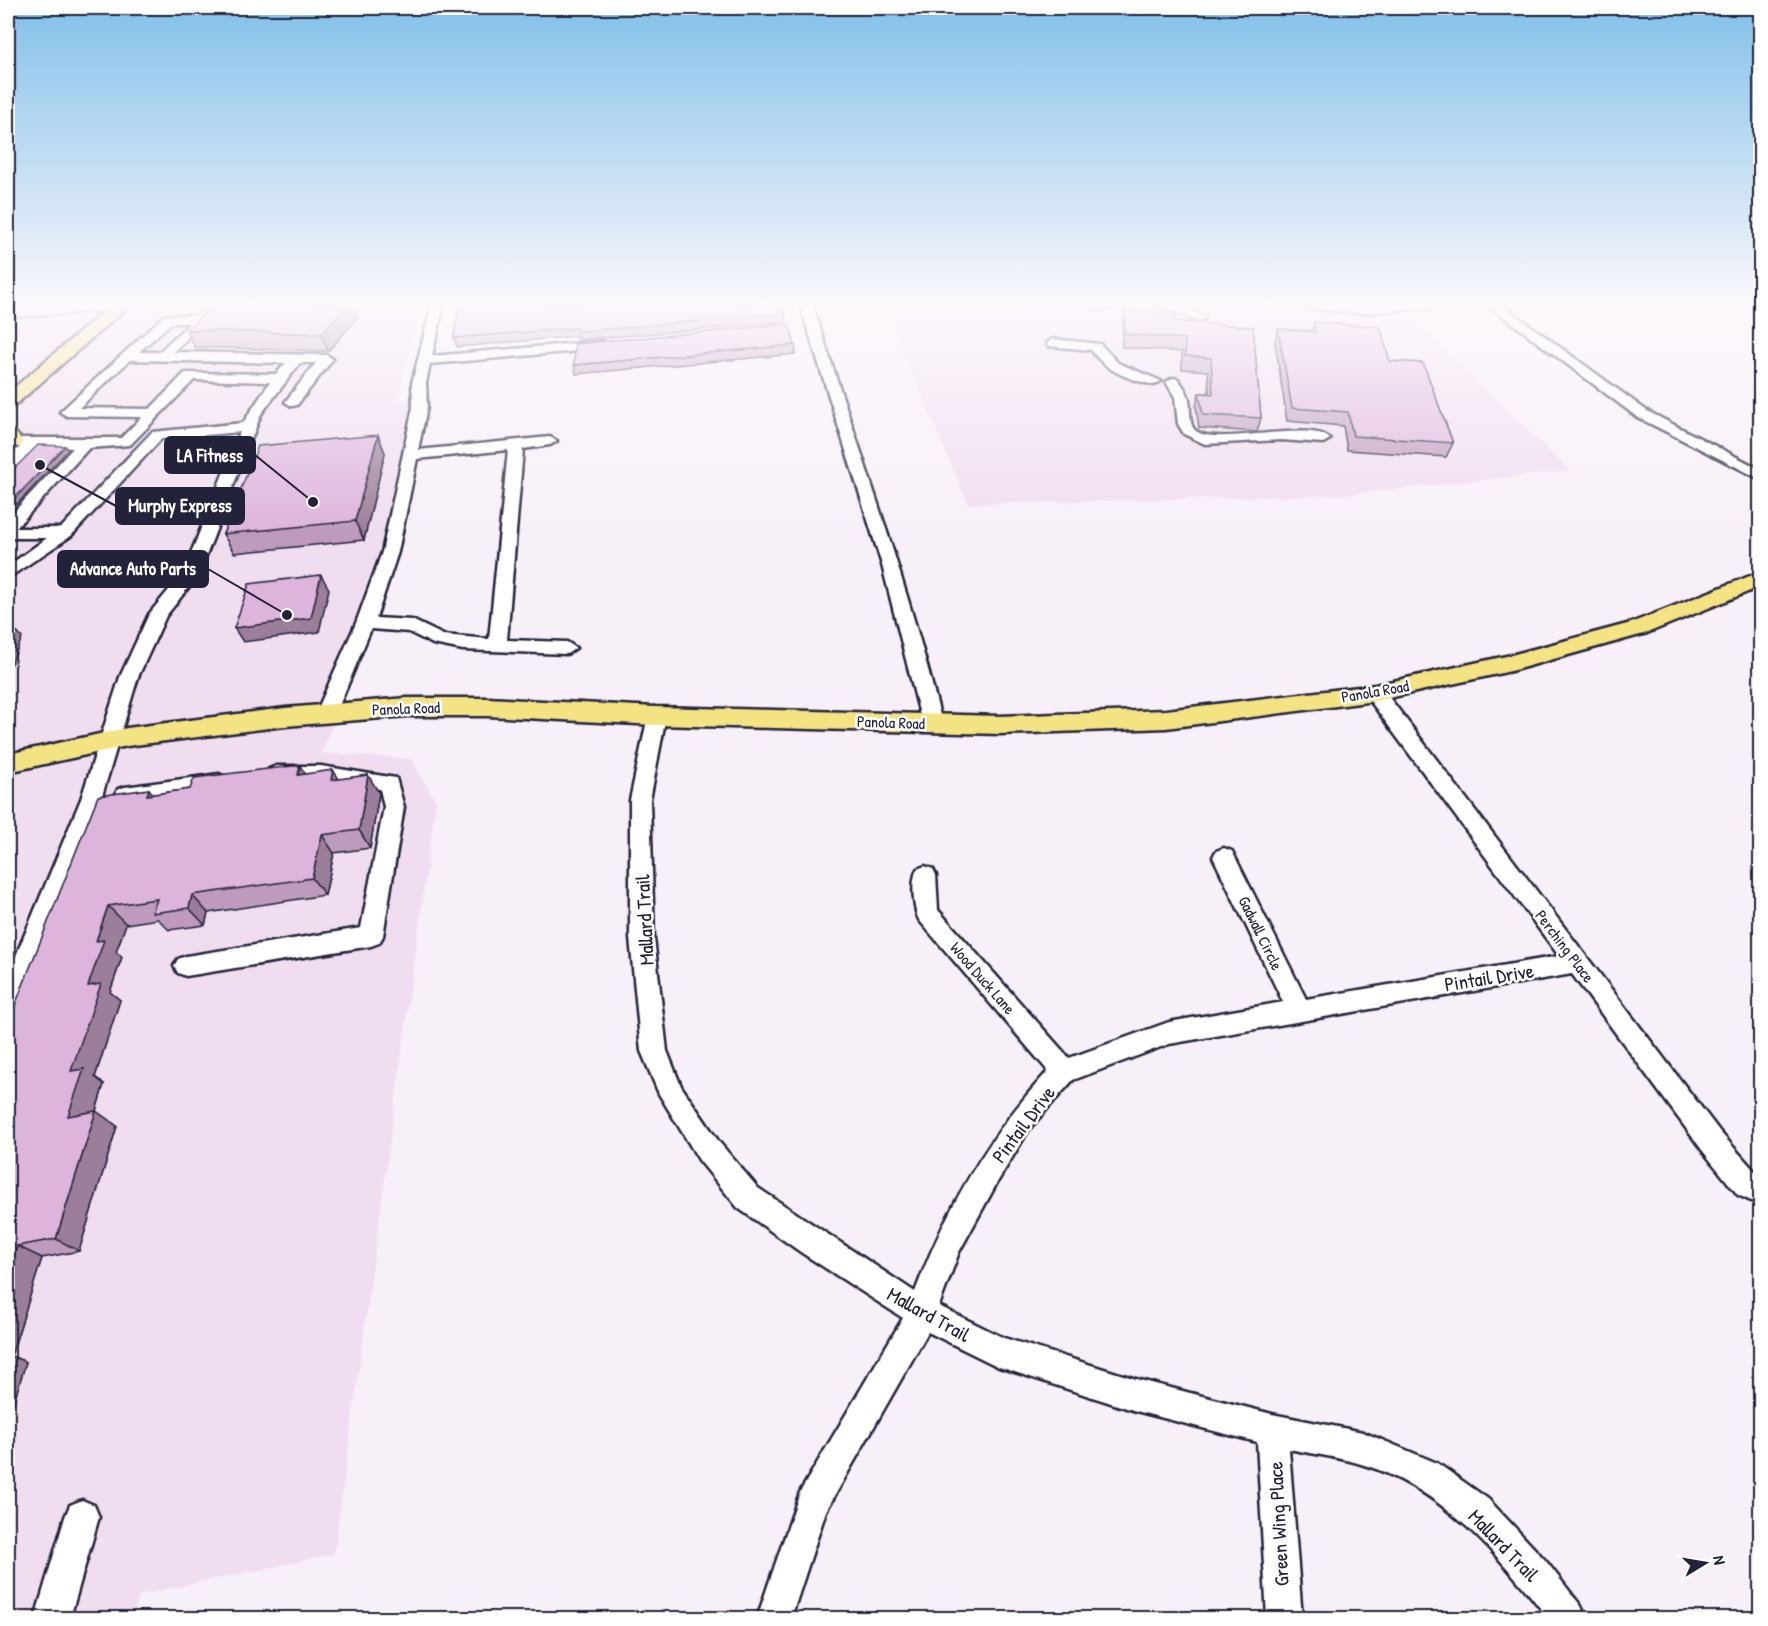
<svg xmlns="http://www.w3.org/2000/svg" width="1768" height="1626" font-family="'Patrick Hand',sans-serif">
<rect width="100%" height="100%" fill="#f8f0f8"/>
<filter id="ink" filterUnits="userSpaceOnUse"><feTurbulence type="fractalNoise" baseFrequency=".0167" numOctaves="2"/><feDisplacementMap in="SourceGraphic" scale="12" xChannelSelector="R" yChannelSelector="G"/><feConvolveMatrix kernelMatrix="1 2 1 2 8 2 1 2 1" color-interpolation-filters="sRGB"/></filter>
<g filter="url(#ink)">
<!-- built -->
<path fill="#f0def0" d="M8,304H421L397,400L428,398L382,594L322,753L411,759L436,801L334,1554L140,1595L133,1618H8Z
M883,304H1250L1372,313L1404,311L1570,471L1338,495L968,504Z"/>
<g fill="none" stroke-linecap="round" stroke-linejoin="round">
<defs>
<path id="minor" d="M92,304L126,306L120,310L8,317V309Z
M210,304H223L173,352L326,355L333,359L297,405L292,406L285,402L316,363H300L261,414L199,574L166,616L138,677L101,799L20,1003L17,1011L8,1014V975L81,799L120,677L149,614L183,573L240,432L161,439L71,536L8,578V566L47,538H8V518L73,448L36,447L13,469L8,470V458L20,447L9,445L8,441L14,438H121L142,417L67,416L60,412L164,316L198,315ZM171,323H190L159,352H139ZM130,360L286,363L276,374L185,373L150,409L79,408ZM194,380L270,382L243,423L152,432L61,528H16L89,448L130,445Z
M432,304H444L432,356L603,341L609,345L603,349L430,364L426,383L427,407L418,450L550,437L557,441L550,445L523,449L507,640L567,642L576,648L567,654L463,650L433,644L409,632L371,629L336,713L333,718H319L316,713L356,623L382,552L413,407L412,383ZM508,450L489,639L443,635L412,620L376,618L398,552L417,459Z
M800,304H812C857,443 907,581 942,723L939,728H925L922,723L882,565Z
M1095,304H1121L1115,308L1096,309Z
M1152,304H1171L1206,317L1200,321Z
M1299,304H1438L1432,308L1361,313L1305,308Z
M1487,304H1501L1647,411L1760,469V479L1637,417Z
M1053,339L1100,344L1118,363L1161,381L1154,385C1129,379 1107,372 1091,350L1048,346L1047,343Z
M1173,378L1178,379C1182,385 1188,392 1189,400C1191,409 1188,425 1196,431C1216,447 1312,419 1330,439L1323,443L1281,440L1205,444L1184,434L1178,424L1175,397L1166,382Z
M1375,686L1382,688L1720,1132L1760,1177V1205L1738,1195L1702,1150L1572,974L1169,1044L1073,1080L1030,1128L998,1181L959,1252L939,1306L1004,1338L1136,1379L1272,1414L1363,1432L1437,1463L1488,1499L1546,1561L1581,1606L1586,1618H1548C1499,1555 1441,1487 1361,1464C1338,1457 1313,1454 1289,1449L1302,1618H1267L1257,1442L1136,1411L999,1367L928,1332L826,1511L791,1618H757L800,1492L903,1318L802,1253L738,1208L699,1160L659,1094L641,1051L630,938V800L649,711H663L666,716L650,800L654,938L667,1051L681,1086L719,1142L758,1188L915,1292C946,1209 988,1136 1048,1071L919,920C913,907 911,881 917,869L925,866L933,869L936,875L938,910L1069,1058L1169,1022L1283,1002L1213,857L1216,851L1224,848L1232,851L1306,999L1559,956L1368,698L1366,693L1368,688Z
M276,766H321L396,778L404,807L383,936L379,943L371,946L186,976L178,973L174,966L178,959L186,956L361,928L384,807L380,789L321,782L269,779L266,774L269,769Z
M219,774L226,777L229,782L226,787L219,790L125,803L118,801L115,795L118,789L125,787Z
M82,1500L94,1505L99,1517L70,1618H35L65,1517L70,1505Z"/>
<path id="major" d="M113,304H131L14,406L8,407V393Z
M8,430L15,432L23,442L21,446H8Z
M1760,572V587L1647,633L1511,671L1375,701L1166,728L1000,734L656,725L487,716H407L285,726L127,746L8,772V754L127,728L285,708L407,698H487L656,707L1000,716L1166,710L1375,685L1511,655L1631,623Z"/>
</defs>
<!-- minor casing -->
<use href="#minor" stroke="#22223b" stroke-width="5"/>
<!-- major casing -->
<use href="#major" stroke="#22223b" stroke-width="5"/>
<!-- minor -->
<use href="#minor" fill="#fff" fill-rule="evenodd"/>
<!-- major -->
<use href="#major" fill="#f4e382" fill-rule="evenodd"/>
</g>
<!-- wall -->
<path fill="#be9bbd" stroke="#22223b" stroke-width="1.5" d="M459,304L785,313L786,322L578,340L577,336L457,347L454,338Z
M1125,310L1175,321L1253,327L1261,418L1257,432L1199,428L1196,406L1199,393H1209L1208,371L1182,369V352L1122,347L1123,323Z
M358,317L328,351L195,347L186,330Z
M1314,322L1390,361L1453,443L1446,457L1347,450L1343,426L1287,421L1275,342L1278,329L1311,331Z
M795,345L796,354L576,374L574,365Z
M378,435L385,453L364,540L234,553L223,534Z
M68,450L17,504H8V475Z
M305,774L339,779L379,793L370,848L334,853L325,895L208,913L205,925L169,930L158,919L126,924L116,952L122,957L110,992L120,1000L95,1077L104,1084L96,1111L117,1126L79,1251L42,1258L11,1356L26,1362L11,1411L8,1412V1023L154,794Z"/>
<!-- shaded-wall -->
<path fill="#9b7e9a" stroke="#22223b" stroke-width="1.5" d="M348,304H352L358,317L328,351L321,334Z
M378,435L385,453L364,540L355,521Z
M65,446L68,450L17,504L13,500Z
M321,575L329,589L319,632L243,642L234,628Z
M14,629L22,638L8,672V643Z
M300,766L312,784L298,775Z
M333,770L345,788L331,780Z
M368,775L379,793L370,848L359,830Z
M149,789L164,807L147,795Z
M322,835L334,853L325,895L312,878Z
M192,895L208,913L205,925L189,908Z
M108,906L126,924L116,952L122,957L110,992L120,1000L95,1077L104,1084L90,1130L68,1116L71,1071L96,941Z
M96,1111L117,1126L79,1251L56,1239Z
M17,1246L42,1258L11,1356L26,1362L11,1411L8,1410V1275Z"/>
<!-- building -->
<path fill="#ddb4dc" stroke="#22223b" stroke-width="1.5" d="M214,304H348L321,334L186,330Z
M459,304H782L785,313L576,332V328L454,338Z
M1125,310L1175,314V321L1253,327L1261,418L1203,415L1199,393L1213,394L1211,358L1185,356V339L1124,334Z
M1314,322L1380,327L1390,361L1423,363L1453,443L1353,436L1348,412L1292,408L1278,329L1316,332Z
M789,324L795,345L574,365L575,344Z
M378,435L355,521L223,534L258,446Z
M38,445L65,446L13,500H8V475Z
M321,575L311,618L234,628L249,584Z
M14,629L8,643V630Z
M292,766H300L298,775L333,770L331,780L368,775L359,830L322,835L312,878L192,895L189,908L152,913L157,899L108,906L96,941L104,940L88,986L101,984L71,1071L84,1069L68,1116L96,1111L56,1239L17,1246L8,1275V1023L98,796L149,789L147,795L190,789L194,778Z"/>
</g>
<!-- sky -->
<linearGradient id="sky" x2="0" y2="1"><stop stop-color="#82c0e9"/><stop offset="0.57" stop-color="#fcf8fc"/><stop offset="1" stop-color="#fcf8fc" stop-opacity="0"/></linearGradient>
<rect width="1768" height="532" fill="url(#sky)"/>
<g text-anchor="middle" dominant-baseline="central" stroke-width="5" stroke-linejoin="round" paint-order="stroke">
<!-- street labels -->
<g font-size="16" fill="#22223b" stroke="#fff">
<text transform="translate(1375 691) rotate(-10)">Panola Road</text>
<text transform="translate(406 708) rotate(-2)">Panola Road</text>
<text transform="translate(891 722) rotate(2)">Panola Road</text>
<text transform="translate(1261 933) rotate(64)">Gadwall Circle</text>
<text transform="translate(1565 946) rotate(53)">Perching Place</text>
<text transform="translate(983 978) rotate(49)">Wood Duck Lane</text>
</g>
<!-- near-street labels -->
<g font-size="20" fill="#22223b" stroke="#fff">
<text transform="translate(644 920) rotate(-93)">Mallard Trail</text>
<text transform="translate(1489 977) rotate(-9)">Pintail Drive</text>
<text transform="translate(1023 1124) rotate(-53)">Pintail Drive</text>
<text transform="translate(929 1314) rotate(29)">Mallard Trail</text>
<text transform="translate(1278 1524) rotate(-93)">Green Wing Place</text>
<text transform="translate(1504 1545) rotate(46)">Mallard Trail</text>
</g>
</g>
<!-- callouts -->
<path fill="none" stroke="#22223b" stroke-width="2" d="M313 502L255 455M40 465L116 506M287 615L208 569"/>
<g fill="#22223b" stroke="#fff" stroke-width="2">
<circle cx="313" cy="502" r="6"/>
<circle cx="40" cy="465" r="6"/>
<circle cx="287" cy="615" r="6"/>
</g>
<g fill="#22223b" stroke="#22223b" stroke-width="2">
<rect x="165" y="437" width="90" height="36" rx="6"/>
<rect x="116" y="488" width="128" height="36" rx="6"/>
<rect x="58" y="551" width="150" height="36" rx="6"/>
</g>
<g font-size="18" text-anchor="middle" font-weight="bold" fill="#fff">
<text x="210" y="462">LA Fitness</text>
<text x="180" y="512">Murphy Express</text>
<text x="133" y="575">Advance Auto Parts</text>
</g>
<!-- margin -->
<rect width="1768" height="1626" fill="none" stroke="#fff" stroke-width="30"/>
<rect x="15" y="15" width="1738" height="1596" fill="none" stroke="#22223b" stroke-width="2" filter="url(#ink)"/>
<!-- north arrow -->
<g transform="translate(1705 1563) rotate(79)" stroke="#ffffff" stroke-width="4.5" paint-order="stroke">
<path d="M0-4.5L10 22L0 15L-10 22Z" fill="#22223b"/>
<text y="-9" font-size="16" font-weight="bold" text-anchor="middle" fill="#22223b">N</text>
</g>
</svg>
